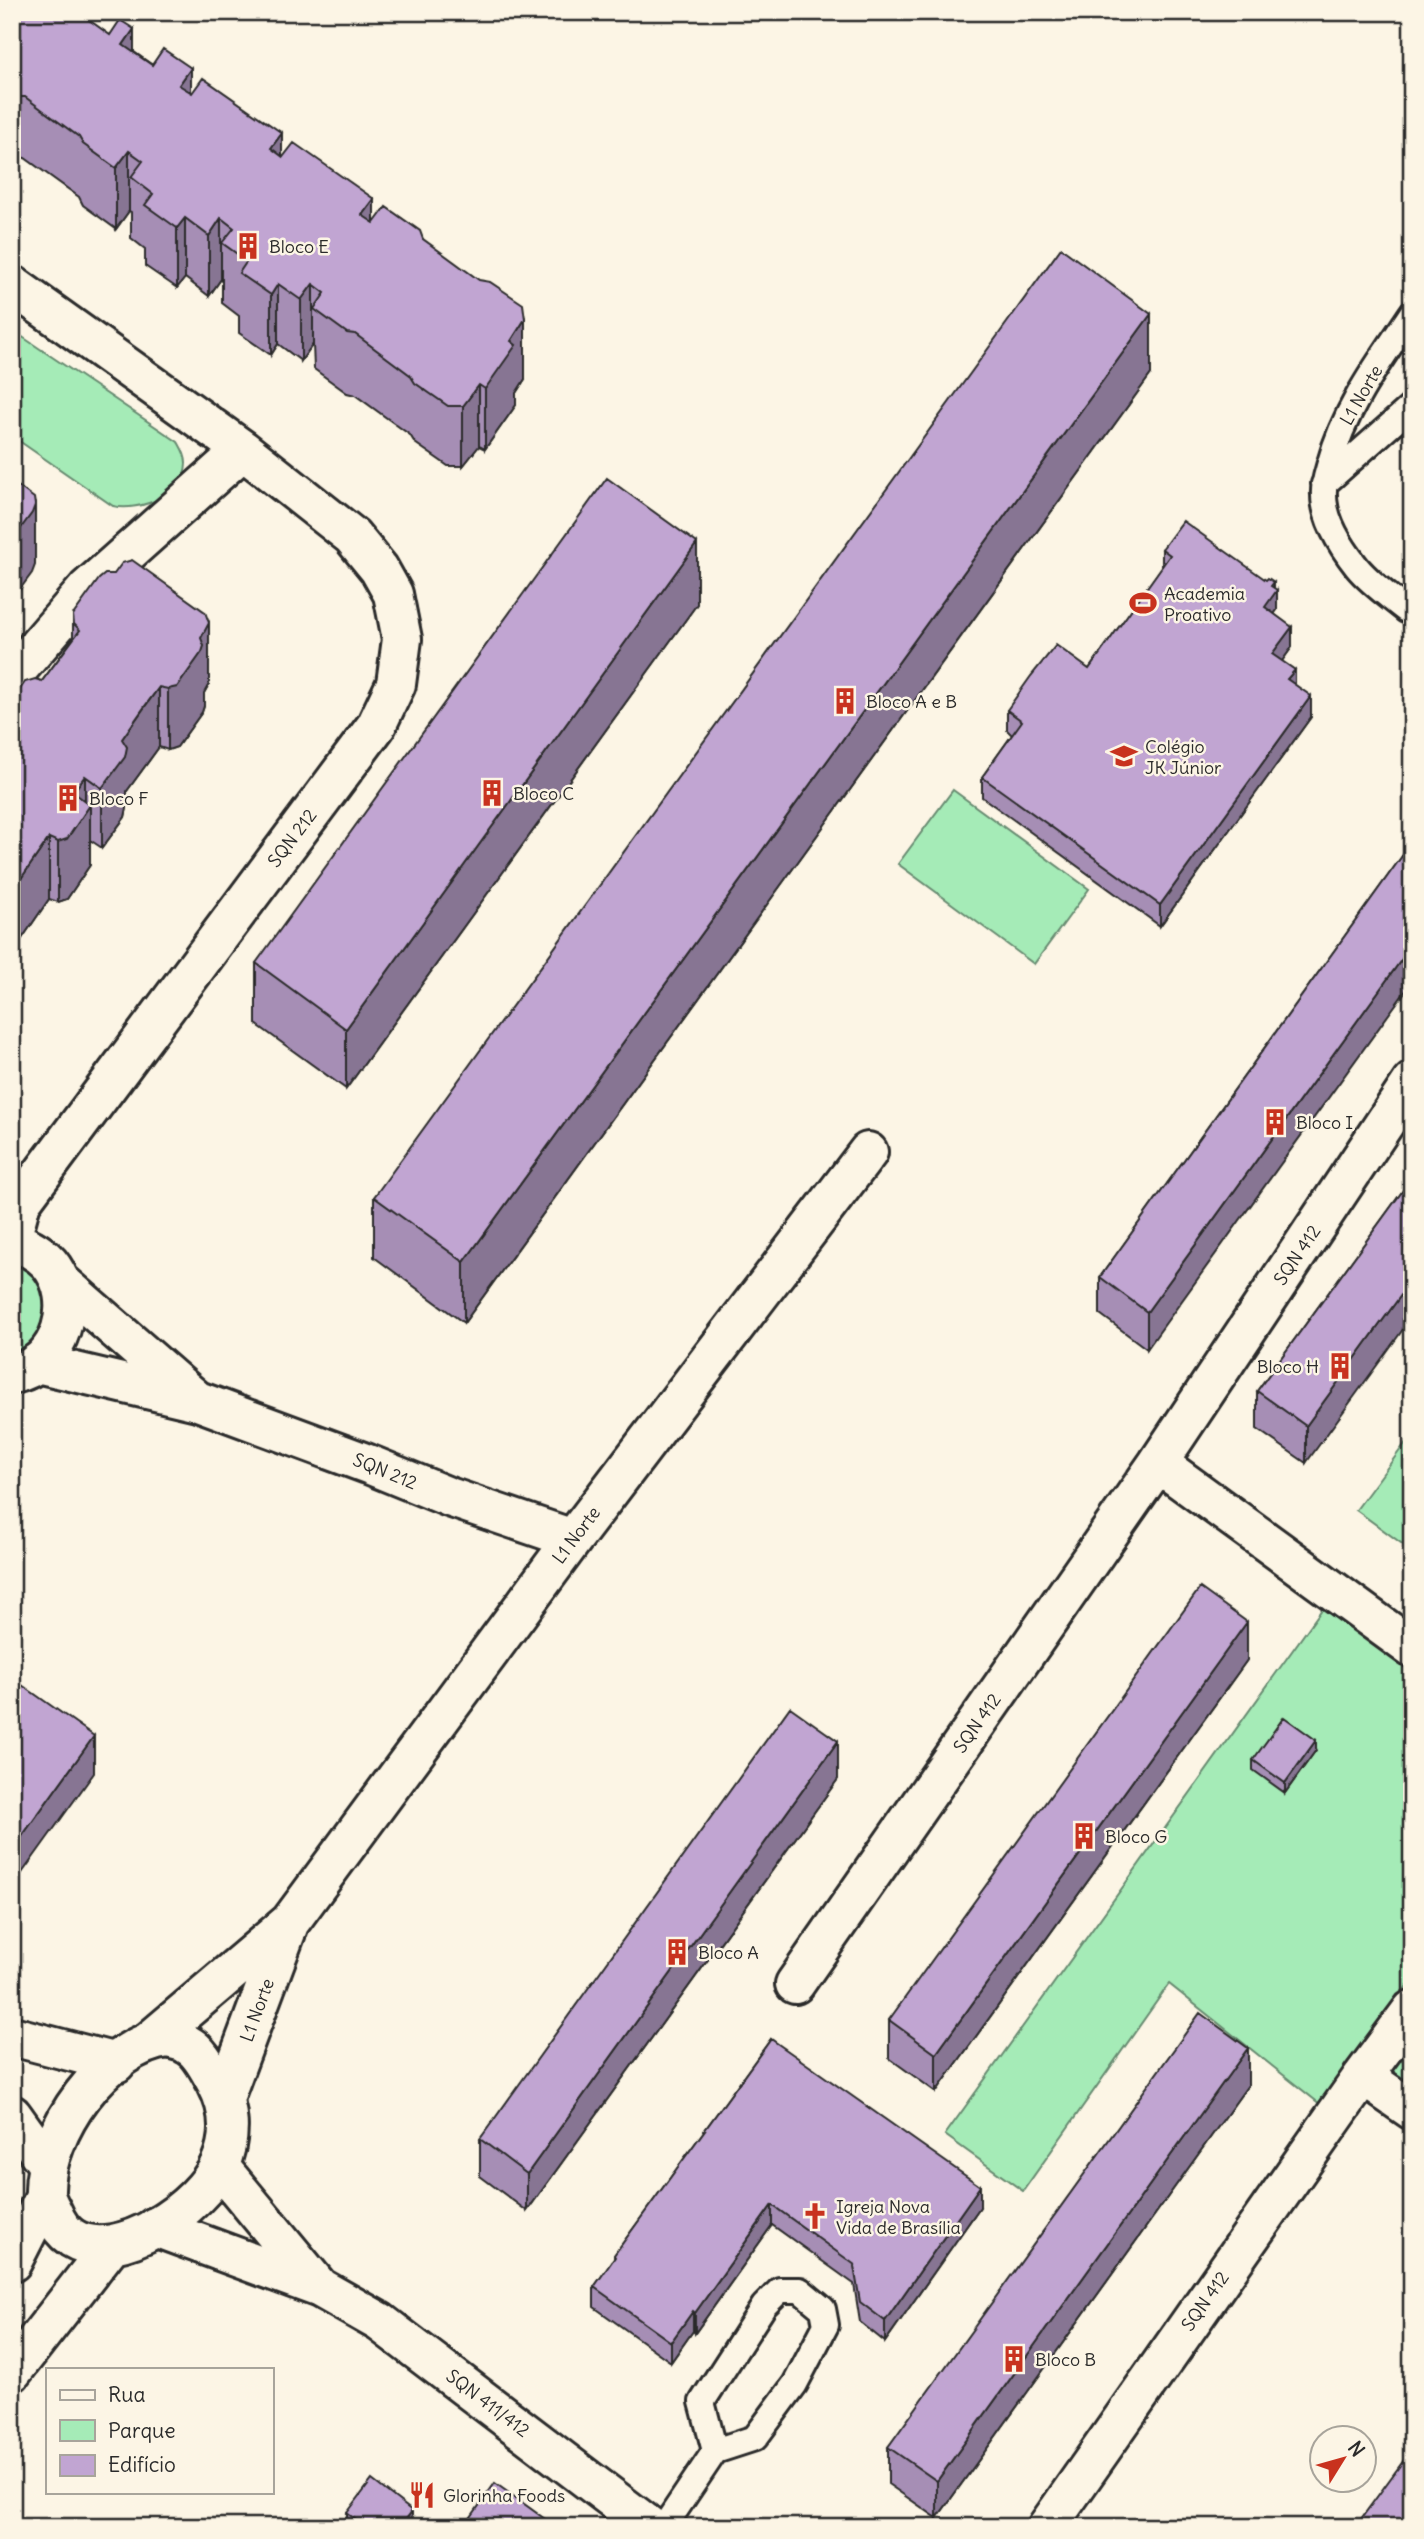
<svg xmlns="http://www.w3.org/2000/svg" width="1424" height="2539" font-family="Delius,sans-serif">
<rect width="100%" height="100%" fill="#fcf5e5"/>
<filter id="ink" filterUnits="userSpaceOnUse"><feTurbulence type="fractalNoise" baseFrequency=".0143" numOctaves="2"/><feDisplacementMap in="SourceGraphic" scale="14" xChannelSelector="R" yChannelSelector="G"/><feConvolveMatrix kernelMatrix="1 2 1 2 8 2 1 2 1" color-interpolation-filters="sRGB"/></filter>
<g filter="url(#ink)">
<!-- green -->
<path fill="#a5ebb7" stroke="#688b71" stroke-width="2" d="M21,336L178,442C182,449 186,455 186,463C186,495 139,512 113,506L12,436V349Z
M953,790L1089,889L1034,964L898,864Z
M12,1264C44,1273 53,1304 40,1331C38,1336 36,1342 32,1345C27,1350 18,1353 12,1356Z
M1412,1434V1551L1356,1510Z
M1325,1605L1412,1668V1979L1320,2104L1169,1984L1023,2191L945,2135Z
M1412,2037V2087L1388,2070Z"/>
<g fill="none" stroke-linecap="round" stroke-linejoin="round">
<defs>
<path id="service" d="M1324,484L1412,406
M1406,610C1390,597 1370,583 1357,567C1342,548 1324,521 1324,495C1323,484 1327,474 1330,463C1345,407 1380,361 1412,313
M664,2527L715,2451L755,2438L795,2384L826,2325L823,2309L800,2290H780L764,2306L702,2402L715,2451"/>
<path id="minor" d="M12,285L243,450L352,536L379,569L393,594L402,639L396,684L376,726L21,1202L12,1236
M12,676L87,589L243,450
M1412,1082L1158,1463L1412,1648
M12,1241C26,1246 38,1251 49,1263C80,1300 62,1365 12,1374
M61,1282L194,1398
M37,1363L198,1401L368,1464L449,1497L573,1539
M795,1984L1158,1463
M151,2040L290,1922L573,1539L868,1152
M1363,2076L1412,2110
M224,2098L289,1924
M219,2166L319,2287
M155,2227L320,2288L380,2322L650,2527
M1047,2527L1363,2076L1412,2010"/>
<path id="tertiary" d="M12,2036L116,2063
M168,2038C174,2040 183,2041 188,2045C201,2052 209,2070 216,2082C230,2108 232,2137 220,2164C202,2206 117,2266 72,2238C63,2232 57,2223 53,2213C50,2207 46,2200 45,2194C43,2133 106,2044 168,2038Z
M12,2115L47,2164
M12,2262L45,2197
M12,2372L111,2245"/>
</defs>
<!-- service casing -->
<use href="#service" stroke="#2b2b2b" stroke-width="30"/>
<!-- minor casing -->
<use href="#minor" stroke="#2b2b2b" stroke-width="44"/>
<!-- tertiary casing -->
<use href="#tertiary" stroke="#2b2b2b" stroke-width="44"/>
<!-- service -->
<use href="#service" stroke="#fcf5e5" stroke-width="24"/>
<!-- minor -->
<use href="#minor" stroke="#fcf5e5" stroke-width="38"/>
<!-- tertiary -->
<use href="#tertiary" stroke="#fcf5e5" stroke-width="38"/>
</g>
<!-- wall -->
<path fill="#a68eb5" stroke="#2b2b2b" stroke-width="2" d="M12,12L134,52L282,157L374,223L423,239L525,379L516,393V405L485,449L479,446L463,466H448L415,443L410,435L355,395L347,393L314,369L313,344L301,361L278,344L271,355L239,333V316L222,303V279H221L209,296L185,278L177,288L145,266V249L131,238V212L129,211L116,229L83,205L79,197L25,158L18,157L12,153Z
M1151,374L464,1323L374,1257V1197Z
M1162,549L1274,588L1277,610L1274,614L1292,647L1282,661L1311,717L1160,926L982,797V777L1012,735L1007,730V710L1089,669L1162,567Z
M697,604L346,1089L256,1024V963Z
M73,615L209,684L204,693V706L202,712L177,747L168,750L159,747L127,791V808L125,817L102,848L90,840V865L67,899L58,902L49,899L19,943L18,966L12,975V701L42,681L73,639Z
M1410,845L1147,1349L1100,1314V1277Z
M1412,1178L1306,1463L1257,1429V1391Z
M1247,1660L936,2092L889,2058V2020Z
M1316,1750L1285,1793L1253,1770V1760Z
M838,1779L527,2211L480,2176V2139Z
M771,2039L980,2207L885,2342L860,2322L854,2284L772,2225L695,2333L693,2331L671,2362L594,2307V2287L614,2259V2255Z
M1248,2085L937,2518L888,2484V2447Z
M347,2513L412,2521L407,2527H352L347,2523Z"/>
<!-- shaded-wall -->
<path fill="#877493" stroke="#2b2b2b" stroke-width="2" d="M134,29V90L123,45Z
M191,68V128L179,85Z
M282,133V193L271,148Z
M129,151V211L116,229V168Z
M374,199V260L362,215Z
M185,218V278L177,288V228Z
M221,218V279L209,296V236Z
M278,284V344L271,355V295Z
M313,284V344L301,361V300Z
M1151,314V374L464,1323V1262Z
M525,319V379L516,393V405L485,449V389L511,341Z
M479,385V446L463,466V406Z
M17,479V534L35,505V565L32,573L12,600L14,483Z
M697,543V604L346,1089V1029Z
M1274,582V594L1277,590V610L1265,627V607L1271,586Z
M209,623V684L204,693V706L202,712L177,747L168,750V689Z
M1292,627V647L1272,675V654Z
M1295,670V690L1287,679Z
M159,687V747L127,791V808L125,817L102,848V788L122,739Z
M1311,696V717L1160,926V905Z
M85,776V812L90,805V865L67,899L58,902V842L73,792Z
M49,838V899L19,943L18,966L12,975L13,890Z
M1412,945V982L1147,1349V1312Z
M1412,1280V1317L1306,1463V1426Z
M1247,1622V1660L936,2092V2054Z
M94,1736V1773L12,1887V1850Z
M1316,1740V1750L1285,1793V1783Z
M838,1741V1779L527,2211V2174Z
M1248,2048V2085L937,2518V2481Z
M980,2186V2207L885,2342V2321Z
M772,2205V2225L695,2333V2313Z
M693,2311V2331L671,2362V2342Z
M412,2511V2521L407,2527H400Z"/>
<!-- building -->
<path fill="#c1a5d2" stroke="#2b2b2b" stroke-width="2" d="M12,12H78L110,35L120,20L134,29L123,45L152,65L163,49L191,68L179,85L192,93L203,78L282,133L271,148L283,157L294,143L374,199L362,215L374,223L386,207L420,231L423,239L479,280L490,282L523,304L525,319L511,341L516,345L485,389L479,385L463,406H448L415,383L410,375L355,334L347,333L314,309L325,293L313,284L301,300L278,284L271,295L239,273L247,261L222,243L234,228L221,218L209,236L185,218L177,228L145,205L153,194L131,177L143,161L129,151L116,168L83,144L79,137L25,97H18L12,93Z
M1061,248L1151,314L464,1262L374,1197Z
M12,476L17,479L14,483L34,498L35,505L32,513L12,540Z
M607,478L697,543L346,1029L256,963Z
M1183,521L1266,580L1268,578L1274,582L1271,586L1277,590L1265,607L1292,627L1272,654L1295,670L1287,679L1311,696L1160,905L982,777L1022,721L1007,710L1031,676L1056,645L1089,669L1170,555L1162,549Z
M132,560L205,612L209,623L201,638L204,646L202,652L177,687L168,689L159,687L145,706L122,739L127,747L125,757L102,788L85,776L73,792L90,805L67,839L58,842L49,838L13,890L19,895L18,906L12,915V735L18,728L12,724V701L25,682L35,679L42,681L80,630L74,624L73,615L99,579L105,574H114L122,563Z
M1410,845L1412,846V945L1147,1312L1100,1277Z
M1412,1178V1280L1306,1426L1257,1391Z
M1200,1588L1247,1622L936,2054L889,2020Z
M12,1678L94,1736L12,1850Z
M790,1707L838,1741L527,2174L480,2139Z
M1284,1717L1316,1740L1285,1783L1253,1760Z
M1200,2013L1248,2048L937,2481L888,2447Z
M771,2039L980,2186L885,2321L860,2302L854,2266L855,2265L772,2205L695,2313L693,2311L671,2342L594,2287L615,2257L614,2255Z
M1412,2449V2527H1355Z
M372,2480L412,2511L400,2527H366L347,2513Z
M495,2483L556,2527H464Z"/>
</g>
<!-- icons -->
<defs>
<symbol id="building-bare" viewBox="-9 -9 18 18"><path d="M-4-6H4V6H1V3H-1V6H-4ZM-2.5-4.3h1.7v1.8h-1.7ZM.8-4.3h1.7v1.8H.8ZM-2.5-1h1.7V.8h-1.7ZM.8-1h1.7V.8H.8Z" fill="#c8321e" stroke="#fcf5e5" stroke-width="2.5" paint-order="stroke"/></symbol>
<symbol id="stadium-bare" viewBox="-9 -9 18 18"><path d="M0-5a6.5 5 0 1 0 0 10a6.5 5 0 1 0 0-10ZM-3.5-1.8h7v3.6h-7Z" fill="#c8321e" stroke="#fcf5e5" stroke-width="2.5" paint-order="stroke"/></symbol>
<symbol id="school-bare" viewBox="-9 -9 18 18"><path d="M0-5L7-2L0 1L-7-2ZM-4 1L0 2.5L4 1V4Q0 6-4 4Z" fill="#c8321e" stroke="#fcf5e5" stroke-width="2.5" paint-order="stroke"/></symbol>
<symbol id="church-bare" viewBox="-9 -9 18 18"><path d="M-1.2-6h2.4v3.5h3.3v2.4h-3.3V6h-2.4V-.1h-3.3v-2.4h3.3Z" fill="#c8321e" stroke="#fcf5e5" stroke-width="2.5" paint-order="stroke"/></symbol>
<symbol id="restaurant-bare" viewBox="-9 -9 18 18"><path d="M-5-6h1v4h1v-4h1v4h1v-4h1v5L-1.5 .5V6h-2V.5L-5-1ZM5-6V6H3V1.5H1.5Q1.5-4 5-6Z" fill="#c8321e" stroke="#fcf5e5" stroke-width="2.5" paint-order="stroke"/></symbol>
</defs>
<g fill-rule="evenodd">
<use href="#building-bare" x="229" y="227" width="38" height="38"/>
<use href="#stadium-bare" x="1124" y="584" width="38" height="38"/>
<use href="#building-bare" x="826" y="682" width="38" height="38"/>
<use href="#school-bare" x="1105" y="737" width="38" height="38"/>
<use href="#building-bare" x="473" y="774" width="38" height="38"/>
<use href="#building-bare" x="49" y="779" width="38" height="38"/>
<use href="#building-bare" x="1256" y="1103" width="38" height="38"/>
<use href="#building-bare" x="1321" y="1347" width="38" height="38"/>
<use href="#building-bare" x="1065" y="1817" width="38" height="38"/>
<use href="#building-bare" x="658" y="1933" width="38" height="38"/>
<use href="#church-bare" x="796" y="2197" width="38" height="38"/>
<use href="#building-bare" x="995" y="2340" width="38" height="38"/>
<use href="#restaurant-bare" x="403" y="2476" width="38" height="38"/>
</g>
<g text-anchor="middle" dominant-baseline="central" stroke-width="5" stroke-linejoin="round" paint-order="stroke">
<!-- poi labels -->
<g font-size="18" fill="#2b2b2b" stroke="#fcf5e5" text-anchor="start">
<text x="269" y="246">Bloco E</text>
<text x="1164" y="593">Academia<tspan x="1164" dy="21">Proativo</tspan></text>
<text x="866" y="701">Bloco A e B</text>
<text x="1145" y="746">Colégio<tspan x="1145" dy="21">JK Júnior</tspan></text>
<text x="513" y="793">Bloco C</text>
<text x="89" y="798">Bloco F</text>
<text x="1296" y="1122">Bloco I</text>
<text x="1319" y="1366" text-anchor="end">Bloco H</text>
<text x="1105" y="1836">Bloco G</text>
<text x="698" y="1952">Bloco A</text>
<text x="836" y="2206">Igreja Nova<tspan x="836" dy="21">Vida de Brasília</tspan></text>
<text x="1035" y="2359">Bloco B</text>
<text x="443" y="2495">Glorinha Foods</text>
</g>
<!-- street labels -->
<g font-size="18" fill="#2b2b2b" stroke="#fcf5e5">
<text transform="translate(1361 395) rotate(-60)">L1 Norte</text>
<text transform="translate(292 838) rotate(-53)">SQN 212</text>
<text transform="translate(1297 1255) rotate(-56)">SQN 412</text>
<text transform="translate(385 1471) rotate(22)">SQN 212</text>
<text transform="translate(576 1535) rotate(-53)">L1 Norte</text>
<text transform="translate(977 1723) rotate(-55)">SQN 412</text>
<text transform="translate(257 2010) rotate(-70)">L1 Norte</text>
<text transform="translate(1205 2301) rotate(-55)">SQN 412</text>
<text transform="translate(488 2403) rotate(37)">SQN 411/412</text>
</g>
</g>
<!-- margin -->
<rect width="1424" height="2539" fill="none" stroke="#fcf5e5" stroke-width="42"/>
<rect x="21" y="21" width="1382" height="2497" fill="none" stroke="#2b2b2b" stroke-width="2.5" filter="url(#ink)"/>
<!-- legend -->
<rect x="46" y="2368" width="228" height="126" fill="#fcf5e5" stroke="#a8a49b" stroke-width="2"/>
<rect x="60" y="2390" width="35" height="10" fill="#fcf5e5" stroke="#a8a49b" stroke-width="2"/>
<text x="108" y="2402" font-size="21" fill="#2b2b2b">Rua</text>
<rect x="60" y="2420" width="35" height="21" fill="#a5ebb7" stroke="#a8a49b" stroke-width="2"/>
<text x="108" y="2438" font-size="21" fill="#2b2b2b">Parque</text>
<rect x="60" y="2455" width="35" height="21" fill="#c1a5d2" stroke="#a8a49b" stroke-width="2"/>
<text x="108" y="2472" font-size="21" fill="#2b2b2b">Edifício</text>
<!-- north arrow -->
<g transform="translate(1343 2459) rotate(53)"><circle r="33" fill="#fcf5e5" stroke="#a8a49b" stroke-width="2"/>
<path d="M0-5L12 26L0 18L-12 26Z" fill="#c8321e"/>
<text y="-10" font-size="19" font-weight="bold" text-anchor="middle" fill="#2b2b2b">N</text>
</g>
</svg>
